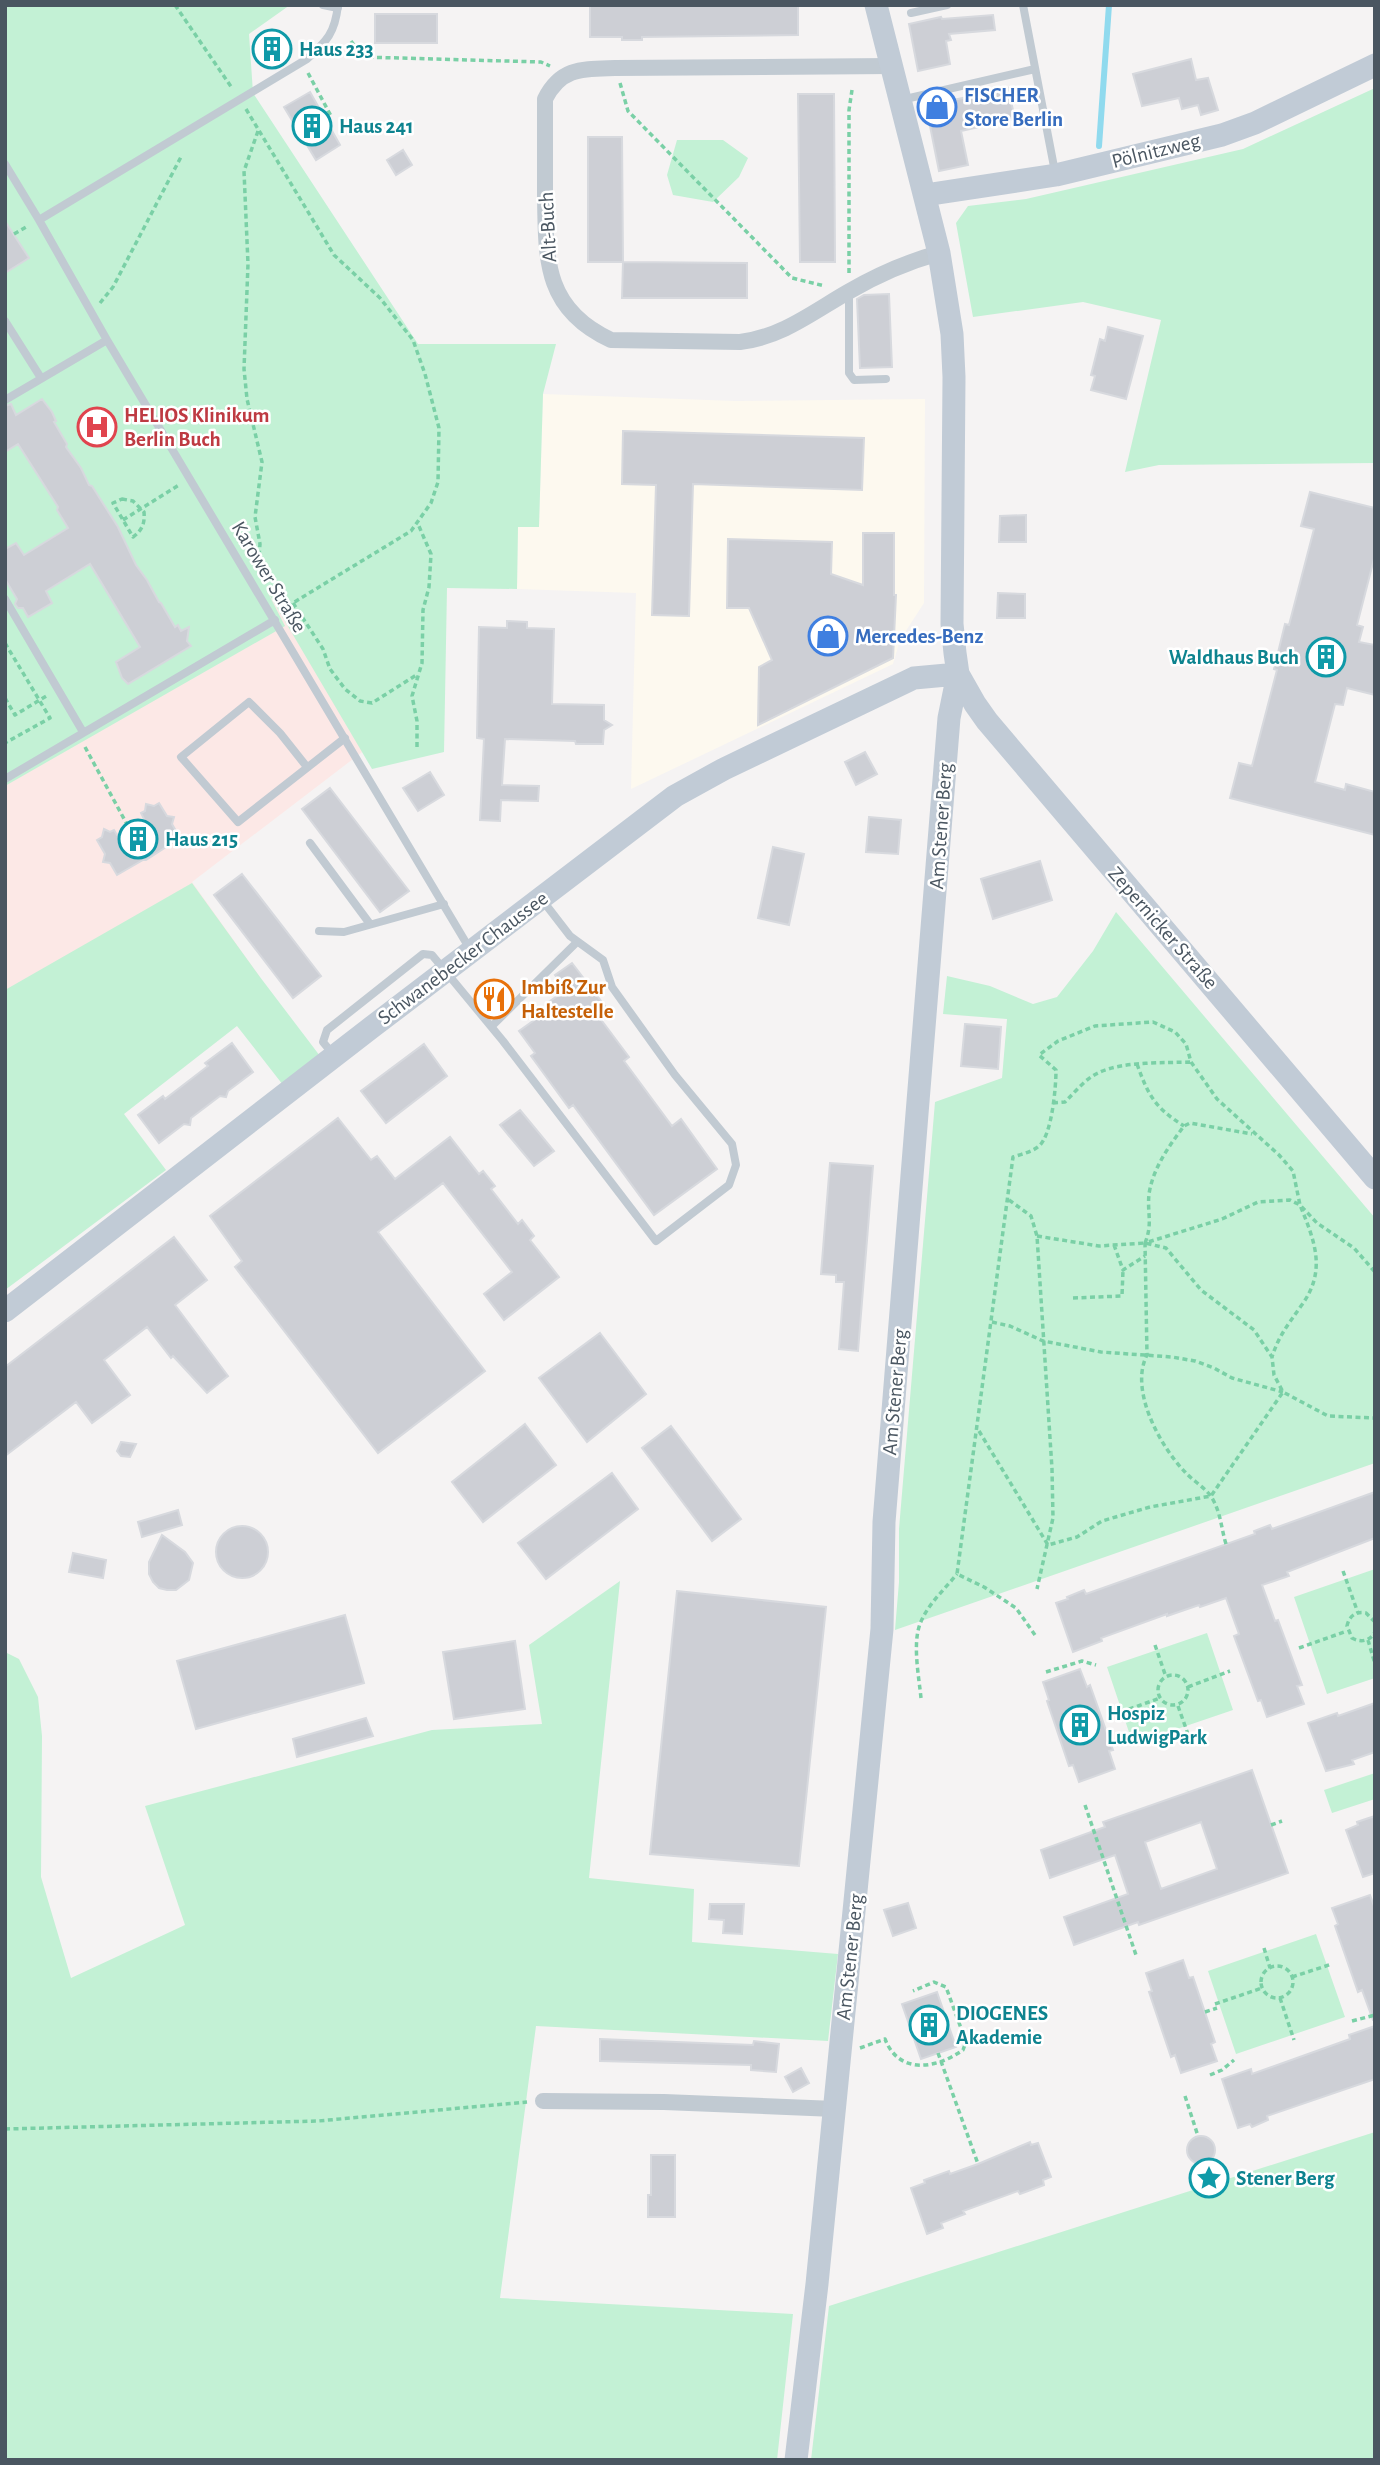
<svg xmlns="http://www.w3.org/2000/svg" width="1380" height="2465" font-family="'Alegreya Sans',sans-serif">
<rect width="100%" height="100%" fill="#f5f3f3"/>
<!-- commercial -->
<path fill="#fdf9ef" d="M543,394L735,401L925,399L924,603L900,640L893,664L631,789L636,593L517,589L518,527H539Z"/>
<!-- medical -->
<path fill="#fce8e6" d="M5,110L374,743L192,882L260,977L5,1173Z"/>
<!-- green -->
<path fill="#c3f1d5" d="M5,5H290L249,34L253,93L418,344H556L543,394L539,527H518L517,589L447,588L444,752L372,769L266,589L285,626L5,786Z
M1375,88V463L1159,465L1125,472L1161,320L1083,302L973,317L956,223L968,206L1026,199L1243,149Z
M677,140H723L748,158L739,177L713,202L673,195L667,175Z
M192,883L260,977L320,1056L283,1085L237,1026L124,1114L166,1170L5,1290V990Z
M1116,912L1375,1218V1463L895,1630L899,1582V1529L935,1102L1002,1078L1007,1019L943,1014L947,976L990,986L1033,1004L1057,997L1093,951Z
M1375,1569V1678L1327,1694L1294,1597Z
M620,1581L589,1878L694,1889L692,1942L838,1954L828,2041L536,2026L500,2298L793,2314L777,2460H5V1652L19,1659L38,1697L42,1736L41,1877L71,1978L185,1925L145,1806L432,1730L542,1724L529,1645Z
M1207,1633L1233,1710L1133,1744L1107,1667Z
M1375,1773V1799L1332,1813L1324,1790Z
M1316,1934L1345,2017L1236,2054L1208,1971Z
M1375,2132V2460H811L829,2306Z"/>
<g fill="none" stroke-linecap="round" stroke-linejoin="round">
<!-- stream -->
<path stroke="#90daee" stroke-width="6" d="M1099,146L1109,5"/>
</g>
<!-- building -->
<path fill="#cdcfd5" stroke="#d7d9de" stroke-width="2" fill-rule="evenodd" d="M590,5H798V35L642,37V40H622V37H590Z
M375,14H437V43H375Z
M993,15L995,30L949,34L951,40L946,41L950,64L918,71L909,24L941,17L942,19Z
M1191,59L1196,80L1208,78L1218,110L1201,115L1198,105L1182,109L1179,98L1142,106L1133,74Z
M1008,88L1015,119L961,131L968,165L939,171L926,106Z
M310,92L340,145L316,160L284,107Z
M798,94H834L835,262H800Z
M588,137H622L623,262H588Z
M403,150L412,165L396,175L387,160Z
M5,221L29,258L5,273Z
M623,262L747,263V298H622Z
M889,294L892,367L860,368L857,299L864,295Z
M1108,327L1143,336L1126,399L1091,390L1095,376L1091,375L1100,339L1105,341Z
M42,399L52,412L56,421L54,422L67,444L66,447L81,468L89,485L92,486L118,527L136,565L147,580L159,602L161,603L175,627L178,625L181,631L189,627L187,641L191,646L128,684L122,678L116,662L140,647L90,564L46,591L52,603L28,617L23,608H18L15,604L17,599L5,579V549L16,543L24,555L68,528L57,510L58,507L18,444L5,452V406L11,404L16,415Z
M623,431L864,438L862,490L693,484L689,616L652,615L656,485L622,484Z
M1310,492L1375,508V555L1357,625L1363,627L1359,642L1375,645V695L1347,688L1343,705L1335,704L1315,782L1345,790L1346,784L1375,792V835L1230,798L1239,763L1252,766L1277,670L1274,669L1285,624L1289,625L1314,529L1301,526Z
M1026,515V542H999L1000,516Z
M863,533H894V595H896L893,658L758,725L759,667L772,660L749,608H727L728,539L832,542L831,574L863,585Z
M998,593L1025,594V618H997Z
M507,621L527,622V628L554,629L552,704L604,705V720L612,725L604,730L603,744H576L575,741L505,739L502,785L539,786L538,801L501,800L500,821L480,820L484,739L477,738L479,627L507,628Z
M865,752L877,774L856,785L845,762Z
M430,772L444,795L418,811L403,788Z
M330,788L409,891L380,912L302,809Z
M159,803L167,816L174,817L172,824L180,838L146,860H143L117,875L110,863L103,862L105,854L97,840L102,837L104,829L110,832L114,830L117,835L144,819L141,813L145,811L146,804L154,806Z
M869,817L901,820L898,854L866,852Z
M773,847L804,854L789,925L758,918Z
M1040,861L1052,900L993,919L981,879Z
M242,874L321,976L293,998L214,895Z
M572,963L605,1006L596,1013L629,1057L624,1061L672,1126L681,1119L717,1169L654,1215L573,1105L569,1108L531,1056L535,1053L519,1031L554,1006L550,1001L566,990L555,975Z
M496,986L506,999L491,1010L481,998Z
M965,1024L1001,1027L998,1069L961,1066Z
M232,1043L253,1072L228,1091L226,1097L220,1096L191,1118L190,1125L184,1124L159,1143L138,1115L163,1096L165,1099L208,1066L205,1063Z
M424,1044L447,1076L386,1123L361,1091Z
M520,1110L554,1151L534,1166L500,1125Z
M338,1118L371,1160L377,1156L395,1179L450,1137L479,1174L483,1171L495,1186L491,1189L518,1224L522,1220L534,1236L530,1240L559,1277L504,1320L484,1294L512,1272L443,1183L378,1232L485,1371L378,1453L235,1267L242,1261L210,1216Z
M830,1163L873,1166L858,1351L839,1349L844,1282H836V1275L821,1274Z
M174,1237L207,1280L175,1305L228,1376L207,1393L173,1356L171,1358L147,1327L104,1360L130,1395L92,1423L76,1402L5,1456V1367Z
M600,1333L646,1394L587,1442L539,1378Z
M525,1424L556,1465L483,1522L452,1482Z
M671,1426L741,1519L712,1541L642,1448Z
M121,1442L136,1444L130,1457L121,1456L117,1451Z
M612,1473L638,1509L546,1579L518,1543Z
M1375,1492V1538L1287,1572L1289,1576L1262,1585L1275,1621L1278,1620L1302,1685L1297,1686L1304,1704L1267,1717L1261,1700L1258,1701L1234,1636L1239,1634L1226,1598L1200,1607L1199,1605L1167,1616V1614L1101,1638L1102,1641L1073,1652L1056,1603L1068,1599L1067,1597L1084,1590L1086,1594L1255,1534L1254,1531L1270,1525L1272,1529Z
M178,1510L182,1525L142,1537L138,1522Z
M216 1552a26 26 0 1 1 52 0a26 26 0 1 1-52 0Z
M162,1535L185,1552L193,1563L189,1580L176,1590H167L159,1588L153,1582L149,1574V1562Z
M73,1553L106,1560L103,1578L69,1572Z
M677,1591L826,1607L799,1866L650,1854Z
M345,1615L364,1683L196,1729L177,1661Z
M515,1641L525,1709L454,1719L443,1652Z
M1080,1669L1087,1687L1090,1685L1113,1750L1109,1751L1115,1769L1079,1782L1073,1765L1069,1766L1047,1701L1049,1700L1043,1682Z
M1375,1703V1752L1352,1760L1354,1764L1326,1771L1308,1723L1337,1713L1338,1716Z
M366,1718L373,1736L297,1757L293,1739Z
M1252,1770L1288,1873L1139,1925L1138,1922L1074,1945L1064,1917L1128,1894L1115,1855L1050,1878L1041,1850L1105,1827L1103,1822ZM1201,1822L1217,1869L1161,1889L1145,1842Z
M1375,1816V1873L1363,1877L1346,1830L1358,1825L1357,1822Z
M1370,1895L1375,1909V2020H1373L1362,1990L1358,1992L1335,1926L1338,1924L1332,1908Z
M908,1903L916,1928L893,1936L884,1910Z
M710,1904H744L742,1934L723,1933L724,1920L709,1919Z
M1183,1960L1189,1978L1193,1977L1215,2042L1211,2044L1217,2061L1181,2073L1175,2055L1171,2057L1149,1992L1152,1991L1146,1973Z
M937,1992L956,2047L921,2059L902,2004Z
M1375,2026V2079L1267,2116L1268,2120L1252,2127L1250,2124L1238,2128L1222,2079L1251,2069L1252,2074L1350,2039L1349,2035Z
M600,2039L753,2045L754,2041L779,2044L776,2072L751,2070V2065L600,2061Z
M801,2068L809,2083L793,2092L785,2077Z
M1187 2150a14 14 0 1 1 28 0a14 14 0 1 1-28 0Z
M1030,2142L1031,2145L1038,2143L1051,2177L1043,2180L1044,2185L1020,2194L1018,2191L963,2211L965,2214L941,2223L943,2228L927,2234L911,2188L925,2183L924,2180L949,2171L950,2174L978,2164Z
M651,2155H675V2217H648V2195H651Z"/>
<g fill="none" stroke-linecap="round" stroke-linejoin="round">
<!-- path -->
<path stroke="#7ad0a6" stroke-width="3.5" stroke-dasharray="5 3.5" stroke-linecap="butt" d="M175,5L232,88
M351,41L363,57L541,62L550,66
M308,73L331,116L327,118
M620,83L628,111L792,278L825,286
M246,109L334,255L380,298L413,340L425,374L439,428L438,482L431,503L411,531L283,609
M258,131L244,171L248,264L244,369L247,399L262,462L255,517L260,544L258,568
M14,234L28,226
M849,273V110L852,90
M100,303L113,287L182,155
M122,499L133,501L144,512C145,524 142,530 133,537L113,503Z
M123,520L179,485
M293,603L323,649L330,669L345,689L360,701L372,703L418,674
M5,643L50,718L5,743
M5,698L15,715L48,695
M85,747L129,828
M417,747V721L412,696L422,663L423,610L429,587L431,554L418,524
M1137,1064C1148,1095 1155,1108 1184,1126
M1053,1103L1065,1102C1075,1092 1085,1079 1098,1073C1122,1061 1165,1063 1191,1062
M1009,1200L1031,1216L1037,1236L1052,1469L1053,1518L1037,1589
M1037,1236L1099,1246L1145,1243L1166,1248L1201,1290L1254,1330L1272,1357L1274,1375L1283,1392
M1145,1243C1153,1223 1147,1214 1149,1194C1153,1168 1169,1146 1184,1126L1190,1123L1252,1134
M1114,1245L1123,1270L1145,1256
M1073,1298L1122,1296L1123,1270
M992,1322L1010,1326L1043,1341L1101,1352L1172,1357L1195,1361L1214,1368L1232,1378L1283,1392
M979,1431L1048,1545L1077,1537L1102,1521L1150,1507L1211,1496L1283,1392L1328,1416L1375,1418
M1226,1544C1221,1528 1221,1513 1212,1498C1206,1488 1193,1481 1185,1472C1160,1446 1129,1390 1147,1355L1145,1243L1222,1219L1258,1202L1290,1200L1300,1205C1315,1242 1327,1271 1301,1306C1288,1325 1279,1335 1272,1357
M1343,1571L1358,1613
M1375,1622L1366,1613C1356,1611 1349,1616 1347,1626L1352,1638C1361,1643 1370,1641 1375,1632
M1035,1635L1016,1608L984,1587L957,1574L1013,1157C1022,1154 1032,1152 1039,1146C1052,1135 1056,1087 1056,1070L1039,1055L1058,1041L1095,1026L1153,1022L1175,1032L1186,1044L1191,1062L1217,1099L1279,1155L1293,1171L1300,1205L1317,1223L1354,1248L1375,1272
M1368,1640L1375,1664
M1155,1645L1166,1677
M1299,1648L1347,1631
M1046,1672L1082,1661L1096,1665
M1158 1690a15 15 0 1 1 30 0a15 15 0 1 1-30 0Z
M1188,1687L1230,1671
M921,1698C919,1678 913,1647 919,1627C925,1607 944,1590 957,1574
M1178,1706L1189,1737
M1113,1715L1160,1698
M1085,1805L1136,1955
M1271,1825L1282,1821
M1264,1948L1270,1968
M1261 1982a16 16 0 1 1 32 0a16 16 0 1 1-32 0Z
M1292,1977L1332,1964
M1280,1998L1294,2040
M1215,2004L1262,1988
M1205,2012L1217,2008
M1352,2021L1375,2015
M860,2048L885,2039C899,2075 936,2069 963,2050L966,2042L946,1987L934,1982L913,1991
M938,2053L978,2164
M1210,2075L1222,2070L1234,2060
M1185,2096L1198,2136
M5,2129L318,2121L527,2102"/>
<!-- lane -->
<path stroke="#c1cad2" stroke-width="8" d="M323,5L338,8
M1023,5L1055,172
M911,13L947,5
M901,100L1035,69
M5,164L39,220L107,340L471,951
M39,220L307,59C327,41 335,33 338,5
M849,291V373L854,380L886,379
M5,321L41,378
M5,400L107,340
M5,599L83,732
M307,767L280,733L249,702L181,757L238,822L345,738
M5,779L275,620
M310,843L370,924
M319,931L344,932L444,904
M492,1026L577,942
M332,1053L323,1042L327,1030L423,954L432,955L503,1041L656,1241L729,1185L736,1165L732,1144L675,1075L612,987L603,960L570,936L543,901"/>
<!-- street -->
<path stroke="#c1cad2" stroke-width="16" d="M892,66L615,68C583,69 561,67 545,99C545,131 545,163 545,195C546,260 544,309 611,340L740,342C782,337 813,312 848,292C877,275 907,262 939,253
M543,2101L664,2102L835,2109"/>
<!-- secondary -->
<path stroke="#c1cbd6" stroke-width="23" d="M876,5L939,253L952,334L954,377L952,624L955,653L958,674L975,704L987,721L1375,1178
M925,195L1056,175L1222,135L1255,123L1375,65
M5,1311L372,1027L675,796L724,769L914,678L958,674
M796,2460L817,2284L882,1629L884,1522L949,718L958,674"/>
</g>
<!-- icons -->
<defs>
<symbol id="building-ring" viewBox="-11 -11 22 22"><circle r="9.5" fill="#fff" stroke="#0f9aa8" stroke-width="1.5"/><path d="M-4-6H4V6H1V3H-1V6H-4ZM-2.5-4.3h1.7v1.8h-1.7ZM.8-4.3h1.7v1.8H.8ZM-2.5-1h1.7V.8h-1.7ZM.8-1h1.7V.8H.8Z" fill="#0f9aa8"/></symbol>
<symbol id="shop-ring" viewBox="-11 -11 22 22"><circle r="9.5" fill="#fff" stroke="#3f7fe0" stroke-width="1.5"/><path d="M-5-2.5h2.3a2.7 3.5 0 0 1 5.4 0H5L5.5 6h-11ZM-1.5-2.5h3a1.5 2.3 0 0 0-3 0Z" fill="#3f7fe0"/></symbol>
<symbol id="hospital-ring" viewBox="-11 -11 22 22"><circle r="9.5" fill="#fff" stroke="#e0444e" stroke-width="1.5"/><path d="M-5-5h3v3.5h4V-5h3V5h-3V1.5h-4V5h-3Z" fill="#e0444e"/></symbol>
<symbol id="restaurant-ring" viewBox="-11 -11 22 22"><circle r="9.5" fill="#fff" stroke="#e8710a" stroke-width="1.5"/><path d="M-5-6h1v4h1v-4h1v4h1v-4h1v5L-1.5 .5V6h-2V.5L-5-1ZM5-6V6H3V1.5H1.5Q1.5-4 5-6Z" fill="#e8710a"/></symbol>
<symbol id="sight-ring" viewBox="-11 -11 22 22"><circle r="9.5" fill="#fff" stroke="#0f9aa8" stroke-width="1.5"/><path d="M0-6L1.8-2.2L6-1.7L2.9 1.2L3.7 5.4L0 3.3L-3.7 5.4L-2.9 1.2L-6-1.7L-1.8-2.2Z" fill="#0f9aa8"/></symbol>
</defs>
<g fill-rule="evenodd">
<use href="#building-ring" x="250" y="27" width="44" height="44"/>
<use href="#shop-ring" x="915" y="85" width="44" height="44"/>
<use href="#building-ring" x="290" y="104" width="44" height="44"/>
<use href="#hospital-ring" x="75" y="405" width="44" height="44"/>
<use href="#shop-ring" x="806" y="614" width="44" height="44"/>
<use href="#building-ring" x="1304" y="635" width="44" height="44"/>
<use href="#building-ring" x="116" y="817" width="44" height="44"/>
<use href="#restaurant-ring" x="472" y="977" width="44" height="44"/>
<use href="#building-ring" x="1058" y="1703" width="44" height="44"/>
<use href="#building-ring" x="907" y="2003" width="44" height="44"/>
<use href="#sight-ring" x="1187" y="2156" width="44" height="44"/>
</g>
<g text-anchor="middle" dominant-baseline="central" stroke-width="5" stroke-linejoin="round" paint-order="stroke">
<!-- culture labels -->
<g font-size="21" font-weight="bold" fill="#0d838f" stroke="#fff" text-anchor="start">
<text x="299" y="49">Haus 233</text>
<text x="339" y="126">Haus 241</text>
<text x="1299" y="657" text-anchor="end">Waldhaus Buch</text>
<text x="165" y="839">Haus 215</text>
<text x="1107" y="1713">Hospiz<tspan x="1107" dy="24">LudwigPark</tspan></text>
<text x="956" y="2013">DIOGENES<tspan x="956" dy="24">Akademie</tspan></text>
<text x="1236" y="2178">Stener Berg</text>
</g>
<!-- shop labels -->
<g font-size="21" font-weight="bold" fill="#366cbe" stroke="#fff" text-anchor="start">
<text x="964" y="95">FISCHER<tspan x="964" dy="24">Store Berlin</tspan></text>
<text x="855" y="636">Mercedes-Benz</text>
</g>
<!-- street labels -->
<g font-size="21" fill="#4a5661" stroke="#fff">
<text transform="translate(1156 151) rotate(-14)">Pölnitzweg</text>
<text transform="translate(548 227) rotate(-93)">Alt-Buch</text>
<text transform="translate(269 577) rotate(59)">Karower Straße</text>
<text transform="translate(941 826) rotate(-86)">Am Stener Berg</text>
<text transform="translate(1163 928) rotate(49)">Zepernicker Straße</text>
<text transform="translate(463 958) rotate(-37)">Schwanebecker Chaussee</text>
<text transform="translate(895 1392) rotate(-85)">Am Stener Berg</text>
<text transform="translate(850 1957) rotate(-84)">Am Stener Berg</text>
</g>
<!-- health labels -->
<g font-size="21" font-weight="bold" fill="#be3a42" stroke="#fff" text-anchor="start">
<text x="124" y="415">HELIOS Klinikum<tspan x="124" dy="24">Berlin Buch</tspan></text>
</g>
<!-- food labels -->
<g font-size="21" font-weight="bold" fill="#c56008" stroke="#fff" text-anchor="start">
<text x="521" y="987">Imbiß Zur<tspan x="521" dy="24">Haltestelle</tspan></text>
</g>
</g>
<!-- border -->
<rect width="1380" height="2465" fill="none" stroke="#4a5661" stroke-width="14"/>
</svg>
